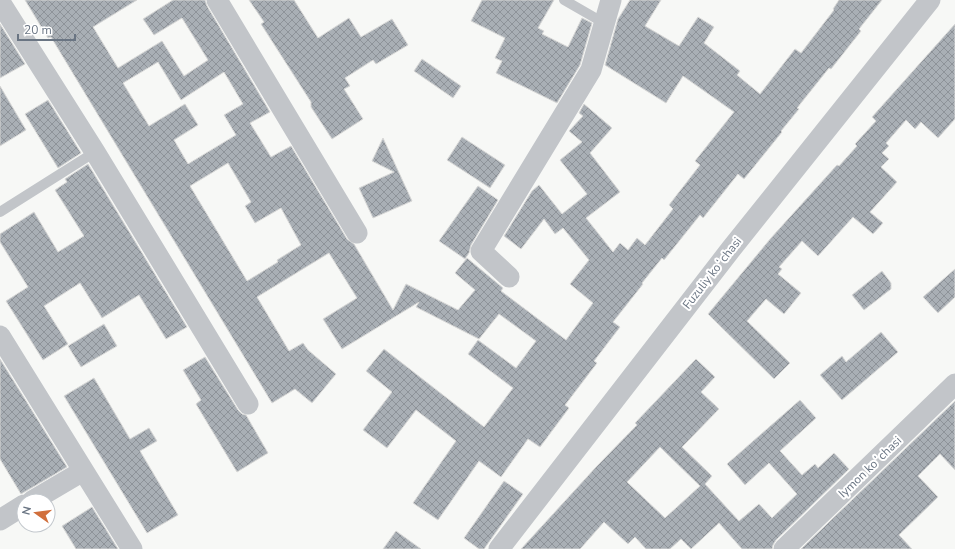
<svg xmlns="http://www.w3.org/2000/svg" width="955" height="549" font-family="'Nunito Sans',sans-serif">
<defs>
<pattern id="building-cross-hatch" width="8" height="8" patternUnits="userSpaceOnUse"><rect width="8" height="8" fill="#a9afb5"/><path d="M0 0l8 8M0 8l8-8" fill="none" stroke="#8e9399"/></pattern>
</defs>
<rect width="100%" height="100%" fill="#f7f8f6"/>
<!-- building -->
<path fill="url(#building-cross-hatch)" stroke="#d9d9d8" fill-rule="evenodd" d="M25,0H137L93,27L118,68L162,41L184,76L208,60L182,18L154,35L143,19L173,0H205L207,6L270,112L250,123L271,157L291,146L347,239L354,244L393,310L406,284L458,310L475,290L455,273L467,258L503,288L501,291L566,340L593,303L570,284L589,260L563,228L555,234L544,219L521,249L504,236L532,191L539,185L562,214L587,194L560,160L582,142L569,131L583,116L579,113L584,104L612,128L590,153L620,192L586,218L613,252L620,243L628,250L637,238L645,245L673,209L669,205L700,165L695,161L734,112L683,76L666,103L605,65L618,19L630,0H661L645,26L679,46L698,17L714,27L704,43L740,71L737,75L760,94L795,49L801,53L834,10L833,9L839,0H882L859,29L861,31L831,69L829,68L797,108L799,109L781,131L782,132L744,179L738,174L703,218L700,215L664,260L662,258L642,283L643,284L613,322L620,327L594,361L597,363L565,405L569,408L540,447L528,439L501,477L479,461L438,520L413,503L456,441L416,410L387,448L363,430L392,392L366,371L384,349L484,427L513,388L468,354L478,340L516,368L536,341L499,314L479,339L416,307L419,302L342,349L323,319L357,298L329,253L257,297L289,351L303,343L308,350L336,374L312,403L295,389L272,403L51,37L48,38ZM158,62L181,100L224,72L243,104L224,115L236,135L188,164L174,140L198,125L185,104L149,126L123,83ZM228,163L251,202L245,206L255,223L281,208L301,245L277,260L278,262L247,281L190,186Z
M249,0H294L318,38L349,18L361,37L392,19L408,45L376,64L373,60L345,78L350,86L344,89L363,119L332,139L311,107V102L261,24L264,22Z
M482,0H554L538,28L544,31L542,34L568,47L582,18L592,23L580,65L557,103L496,73L502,61L495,58L505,38L471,21Z
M0,24L25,64L0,78Z
M955,24V119L938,138L921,122L915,129L906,120L886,143L889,146L882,153L889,159L881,167L897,182L870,212L883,223L873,234L853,217L818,256L802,241L779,267L782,269L778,274L801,293L784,314L766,299L747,321L790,363L774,379L708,314L771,238L837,165L839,166L857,146L855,144L876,121L872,117Z
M422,59L461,86L453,98L414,71Z
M0,86L26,130L0,146Z
M48,100L81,153L58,168L25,114Z
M462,137L505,165L490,188L447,160Z
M383,138L412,201L373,218L359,188L394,172L372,161Z
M88,164L187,327L166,339L139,295L102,318L80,283L44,306L68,344L43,360L6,301L28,287L0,242V234L34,212L58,252L84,236L55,190L67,182L65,179Z
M478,186L498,200L471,245L469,253L465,259L439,241Z
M955,269V297L938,313L923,297Z
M882,271L891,283V289L864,310L852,295Z
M104,324L117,346L81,367L68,346Z
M881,332L898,352L842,400L820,375L842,356L846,362Z
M205,357L238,410L242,414L246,415L268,453L237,472L196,404L201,400L183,370Z
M0,359L67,467L21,494L0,459Z
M696,359L715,377L701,392L719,409L682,447L712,476L705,484L739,521L759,504L772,518L797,494L769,463L745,485L727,464L800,400L816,418L780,451L802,475L815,464L818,468L834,453L849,469L776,540L773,545L772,549H742L719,523L691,549L681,539L670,549H646L635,537L628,544L604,522L580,549H521L597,466L637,425L635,423ZM660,447L700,486L665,518L627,482Z
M94,378L130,439L149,428L157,441L140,451L178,515L147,533L64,396Z
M955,401V470L940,454L918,476L938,497L899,535L912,549H801Z
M504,481L523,494L484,549H479L464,538Z
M92,507L118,549H76L62,526Z
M396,531L421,549H383Z"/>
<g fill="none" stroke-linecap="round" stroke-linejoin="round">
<!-- service -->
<path stroke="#c2c5c9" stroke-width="10" d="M564,0L604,23
M0,212L95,152"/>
<!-- minor -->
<path stroke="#c2c5c9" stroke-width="21" d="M217,0L357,233
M0,2L95,152L248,404
M509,277L481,251L591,70L611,0
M0,336L132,549
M32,501L83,471
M0,520L24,505
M499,549L731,249L930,0
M784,549L955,384"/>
</g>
<g text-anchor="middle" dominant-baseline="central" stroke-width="4" stroke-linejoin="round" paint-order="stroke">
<!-- street labels -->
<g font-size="12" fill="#6a7583" stroke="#fff">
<text transform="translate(712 273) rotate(-52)">Fuzuliy koʻchasi</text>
<text transform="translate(870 467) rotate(-44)">Iymon koʻchasi</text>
</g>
</g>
<!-- north arrow -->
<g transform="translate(36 513) rotate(284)"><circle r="19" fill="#ffffff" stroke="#c3c8cd"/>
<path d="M0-3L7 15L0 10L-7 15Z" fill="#d16f3c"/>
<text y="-6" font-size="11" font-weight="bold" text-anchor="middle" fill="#6a7583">N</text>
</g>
<!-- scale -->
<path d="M18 34v6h57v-6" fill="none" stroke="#6a7583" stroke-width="2"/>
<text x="24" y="34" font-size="12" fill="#6a7583" stroke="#ffffff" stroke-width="3" paint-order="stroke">20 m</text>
</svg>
